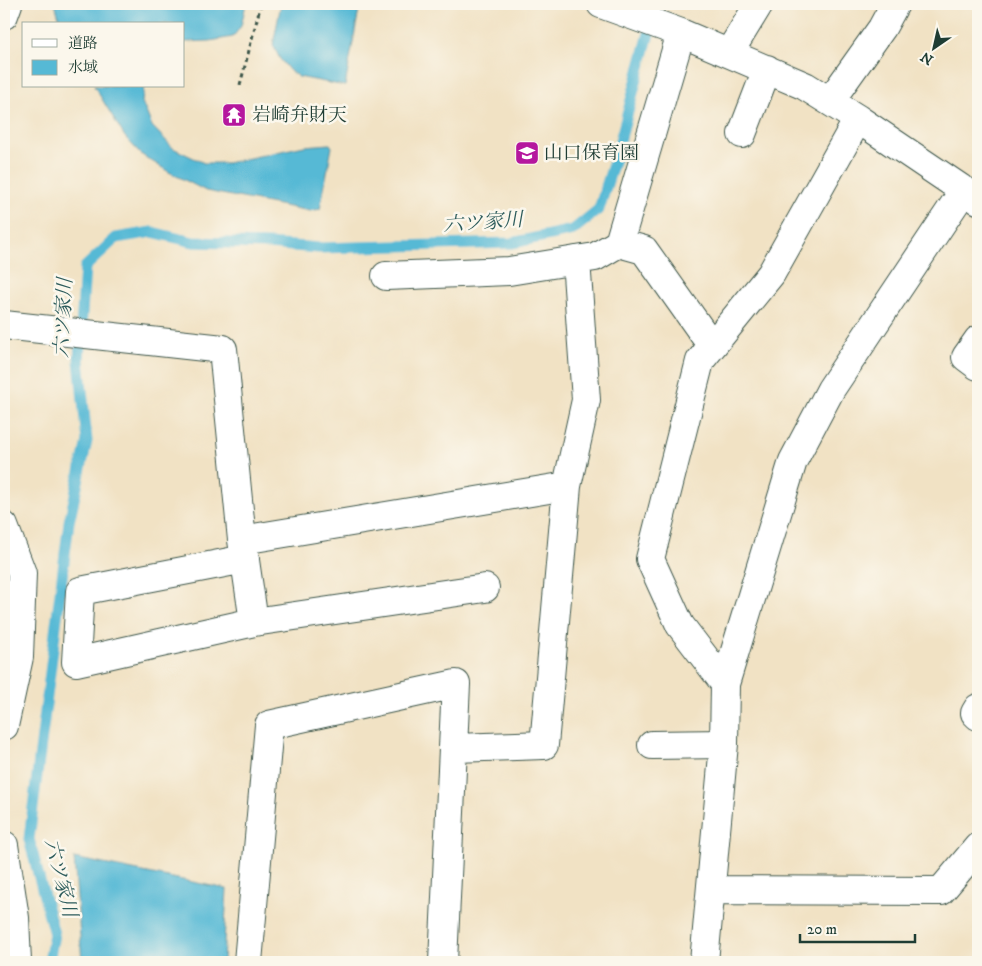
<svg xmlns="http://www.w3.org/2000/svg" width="982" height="966" font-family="'IM FELL DW Pica','Noto Serif JP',serif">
<rect width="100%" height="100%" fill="#fbf7ec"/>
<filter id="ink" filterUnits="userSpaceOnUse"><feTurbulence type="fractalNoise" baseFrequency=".02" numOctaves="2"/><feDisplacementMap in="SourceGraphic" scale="10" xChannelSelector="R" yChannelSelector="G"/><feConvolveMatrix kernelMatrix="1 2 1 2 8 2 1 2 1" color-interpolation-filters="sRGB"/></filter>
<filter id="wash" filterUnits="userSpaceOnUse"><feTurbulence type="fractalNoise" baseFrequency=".0096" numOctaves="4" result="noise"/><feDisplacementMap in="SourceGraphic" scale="20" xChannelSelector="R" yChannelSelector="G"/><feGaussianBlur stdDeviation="1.12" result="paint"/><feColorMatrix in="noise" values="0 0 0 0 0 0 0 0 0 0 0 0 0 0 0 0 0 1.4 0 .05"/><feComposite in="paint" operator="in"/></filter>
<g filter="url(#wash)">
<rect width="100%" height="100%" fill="#f1e2c4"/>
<!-- water -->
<path fill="#56b9d5" stroke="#3a7b84" d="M55,4H246L241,26L233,37L210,41L184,42V24H61Z
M281,4H360L345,86L299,77L290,71L280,59L273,45Z
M94,86H144L142,102L152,126L173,148L204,163H227L304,146L330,144L332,147L320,209L310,211L206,191L169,172L142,155L125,137Z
M74,858L227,889L223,962H82Z"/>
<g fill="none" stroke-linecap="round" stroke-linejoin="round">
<!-- stream -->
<path stroke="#56b9d5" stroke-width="11" d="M49,962L54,934L29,839L69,522L87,441L79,360L85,267L116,238L152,232L193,242L267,244L319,248L512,243L573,230L599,209L617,152L657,4"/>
</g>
</g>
<g filter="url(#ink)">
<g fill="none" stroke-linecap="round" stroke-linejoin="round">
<defs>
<path id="minor" d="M601,4L681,33L805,86L858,119L978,200
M4,15L8,4
M729,53L759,4
M830,101L882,28L895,4
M742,134L767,69
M619,243L644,250L712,346
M386,276L509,271L595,257L619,243L681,33
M4,325L223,349L242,540L254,622
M978,340L966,357L978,366
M4,526L22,573L19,657L4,726
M242,540L567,486
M245,559L80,591L76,662L254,622L485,588
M725,684L793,461L831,389L964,190
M978,708L975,713L978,716
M652,745L724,744
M454,748L544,745L567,486L586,400L576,260
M4,845L15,918L17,962
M711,890L941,891L978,847
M248,962L269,725L456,684L443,962
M704,962L724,744L725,684L680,625L650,559L700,361L771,274L858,119"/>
</defs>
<!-- minor casing -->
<use href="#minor" stroke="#3e564a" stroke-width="30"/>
<!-- path -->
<path stroke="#3e564a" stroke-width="3" stroke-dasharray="4 4" stroke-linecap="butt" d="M240,85L261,4"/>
<!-- minor -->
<use href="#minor" stroke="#fff" stroke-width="28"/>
</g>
</g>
<!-- icons -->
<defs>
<symbol id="temple-square" viewBox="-11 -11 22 22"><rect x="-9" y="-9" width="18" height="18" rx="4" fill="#b5179e" stroke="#fbf7ec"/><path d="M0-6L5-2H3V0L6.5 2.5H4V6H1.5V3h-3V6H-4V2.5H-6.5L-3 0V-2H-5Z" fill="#fff"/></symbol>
<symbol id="school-square" viewBox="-11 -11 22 22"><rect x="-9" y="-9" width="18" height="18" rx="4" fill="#b5179e" stroke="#fbf7ec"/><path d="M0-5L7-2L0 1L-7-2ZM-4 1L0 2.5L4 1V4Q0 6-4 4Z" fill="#fff"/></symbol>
</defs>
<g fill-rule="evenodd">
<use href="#temple-square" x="220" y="101" width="28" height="28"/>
<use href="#school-square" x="513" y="139" width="28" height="28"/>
</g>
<g text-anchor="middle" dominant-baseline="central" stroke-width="5" stroke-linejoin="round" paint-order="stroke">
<!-- poi labels -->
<g font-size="19" fill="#1f3d34" stroke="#fbf7ec" text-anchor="start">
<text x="252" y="115">岩崎弁財天</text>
<text x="544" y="153">山口保育園</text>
</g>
<!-- water labels -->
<g font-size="20" font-style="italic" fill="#2d5c5c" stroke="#fbf7ec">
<text transform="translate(483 223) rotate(-4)">六ツ家川</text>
<text transform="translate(64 318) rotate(-87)">六ツ家川</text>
<text transform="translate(60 878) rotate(76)">六ツ家川</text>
</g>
</g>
<!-- margin -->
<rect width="982" height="966" fill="none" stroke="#fbf7ec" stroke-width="20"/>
<!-- legend -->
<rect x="22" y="22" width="162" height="65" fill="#fbf7ec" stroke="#a3ada2"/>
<rect x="32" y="39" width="25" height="8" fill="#ffffff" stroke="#a3ada2"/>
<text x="68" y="48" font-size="15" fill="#1f3d34">道路</text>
<rect x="32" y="60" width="25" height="15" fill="#56b9d5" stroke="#a3ada2"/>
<text x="68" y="72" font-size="15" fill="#1f3d34">水域</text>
<!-- north arrow -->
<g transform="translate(934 48) rotate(214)" stroke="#fbf7ec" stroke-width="4" paint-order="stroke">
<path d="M0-4L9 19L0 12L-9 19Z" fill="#1f3d34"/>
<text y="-8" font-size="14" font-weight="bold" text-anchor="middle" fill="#1f3d34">N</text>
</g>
<!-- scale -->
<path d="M800 934v8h115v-8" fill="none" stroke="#1f3d34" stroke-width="2.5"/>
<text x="807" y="934" font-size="15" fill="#1f3d34" stroke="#fbf7ec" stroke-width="4" paint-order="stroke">20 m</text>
</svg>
